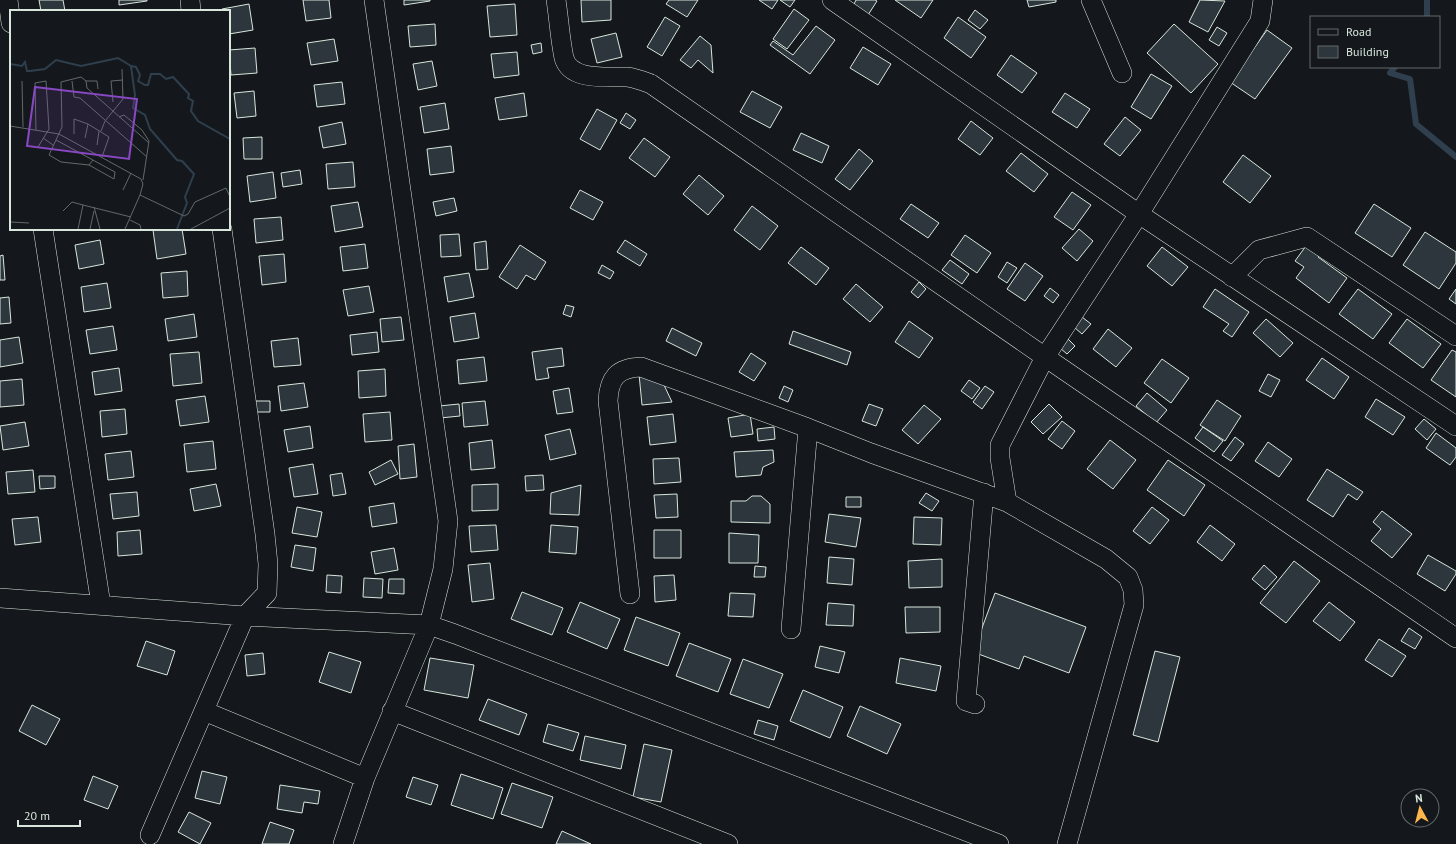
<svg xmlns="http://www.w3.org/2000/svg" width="1456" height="844" font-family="'PT Sans',sans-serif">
<rect width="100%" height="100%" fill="#14181c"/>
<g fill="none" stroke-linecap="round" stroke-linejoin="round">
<!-- stream -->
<path stroke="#2f3f4d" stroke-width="6" d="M1427,0V17
M1395,67L1390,73L1410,79L1416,124L1456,157"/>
</g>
<!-- building -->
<path fill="#2c363c" stroke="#d8e6dc" d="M39,0H63L65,11H41Z
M119,0H147V1L119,5Z
M303,0H329L331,18L306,21Z
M404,0H430V1L404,5Z
M581,0H611V20L582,22Z
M669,0H698L687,17L666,4Z
M759,0H778L772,9Z
M780,0H795L790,7Z
M856,0H875L877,1L868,15L853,6Z
M895,0H933L921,18Z
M1027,0H1056V2L1029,7Z
M1200,0L1225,1L1208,32L1189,22Z
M249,4L253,30L229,34V11H223L222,9Z
M515,4L517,35L490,37L487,6Z
M794,9L809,20L787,49L773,39Z
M975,10L988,20L980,29L968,20Z
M665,17L680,26L662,56L647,47Z
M958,17L986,37L971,58L944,38Z
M435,24L436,45L410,47L408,26Z
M1174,24L1218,64L1191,93L1147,53Z
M816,26L835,40L810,74L770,45L773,41L793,55Z
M1217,27L1227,33L1219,46L1209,40Z
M1267,30L1292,48L1255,99L1230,82Z
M616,33L622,57L597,63L591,39Z
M700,36L711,45L713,73L698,60L691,68L680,60Z
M334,39L338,61L311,65L307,43Z
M541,43L542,52L533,54L531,45Z
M863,47L891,64L878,85L850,68Z
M255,48L257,73L231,75L229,50Z
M517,52L519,75L494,78L491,54Z
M1011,55L1037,73L1022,93L997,75Z
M432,61L437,86L418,90L413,64Z
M1151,74L1172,86L1151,119L1131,107Z
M342,82L345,104L317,107L314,85Z
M254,91L256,116L237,118L234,93Z
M752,91L782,107L770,128L740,112Z
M524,93L527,116L499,120L495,98Z
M1065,93L1090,109L1077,128L1052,112Z
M445,103L449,129L424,133L420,107Z
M597,109L617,120L600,150L580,139Z
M626,113L636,120L630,129L620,123Z
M1125,117L1141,130L1120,156L1104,144Z
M971,121L993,138L980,155L958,139Z
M342,122L346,144L323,148L319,127Z
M801,133L829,146L822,163L793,150Z
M262,137V159H244L243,138Z
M644,138L670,157L655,177L629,158Z
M451,146L454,172L430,175L427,149Z
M859,149L873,161L850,190L835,179Z
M1021,153L1048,174L1034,192L1006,171Z
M1243,155L1271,176L1250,203L1223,182Z
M353,162L355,187L328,189L326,164Z
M300,170L302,184L283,187L281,173Z
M273,172L276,198L250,202L247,176Z
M699,175L724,196L708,215L683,194Z
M580,190L603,202L593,220L570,208Z
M1072,192L1091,205L1073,230L1054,217Z
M454,198L457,211L436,216L433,202Z
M358,202L363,227L335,232L331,206Z
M911,204L939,223L928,238L900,219Z
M1374,204L1411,228L1392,257L1355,233Z
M752,206L778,226L760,250L734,230Z
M281,217L283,240L256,243L254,219Z
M158,229H182L186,254L157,259L153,230Z
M1079,229L1093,241L1077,261L1062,248Z
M1425,232L1456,252V263L1439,289L1403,265Z
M459,234L461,256L441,257L440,235Z
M965,235L991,253L977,273L951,255Z
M1311,239L1324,249L1318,257L1347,278L1329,303L1296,278L1304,267L1295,261Z
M100,240L104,264L79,269L75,245Z
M625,240L647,254L640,266L617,252Z
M486,241L488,269L476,270L474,243Z
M365,244L368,268L343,271L340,247Z
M520,245L546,262L535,280L526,275L517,289L499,277Z
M801,247L829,268L816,285L788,263Z
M1162,247L1188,267L1172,286L1147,266Z
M284,254L286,282L262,285L259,256Z
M3,255L5,280H0V256Z
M950,260L969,274L962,284L942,270Z
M1007,262L1017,268L1007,283L998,277Z
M1025,263L1043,276L1025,301L1007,289Z
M602,265L614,272L610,279L598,273Z
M187,271L188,296L163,298L161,273Z
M469,273L474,297L448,302L444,277Z
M919,282L926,289L918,298L911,292Z
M107,283L111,308L84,312L81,287Z
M856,284L883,307L870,322L843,299Z
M369,286L374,312L348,316L343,290Z
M1050,288L1059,295L1053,303L1044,296Z
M1215,289L1249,312L1232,337L1223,331L1229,324L1203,307Z
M1358,289L1392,314L1373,339L1339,314Z
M1456,289V304L1449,299Z
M9,297L11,323L0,324V298Z
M566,305L574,307L571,317L563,314Z
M475,313L479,338L454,342L450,317Z
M194,314L197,337L168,341L165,319Z
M401,317L404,340L382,342L380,319Z
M1082,317L1091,324L1082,334L1074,327Z
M1266,319L1293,343L1280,357L1253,333Z
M1407,319L1441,344L1423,368L1389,343Z
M909,321L933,338L919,358L895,342Z
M113,326L117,350L90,354L86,330Z
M672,328L702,343L696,356L666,341Z
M1108,329L1132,348L1116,367L1093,349Z
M793,331L851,352L847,365L789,344Z
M377,332L379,352L352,355L350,335Z
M19,337L23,363L0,367V340Z
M298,338L301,365L274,367L271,341Z
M1068,339L1075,346L1067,354L1060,348Z
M562,348L564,366L547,368L549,378L536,380L532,352Z
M1452,350L1456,352V397L1431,380Z
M199,352L202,383L173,386L170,354Z
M751,353L766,363L754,381L739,372Z
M484,357L487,381L459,384L457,360Z
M1322,358L1349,377L1334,399L1306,380Z
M1162,359L1189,378L1171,403L1144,383Z
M119,368L122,391L95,395L92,372Z
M385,369L386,396L359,398L358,371Z
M639,374L664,385L672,402L642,405Z
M1268,374L1280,380L1271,397L1259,391Z
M22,379L24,405L0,407V381Z
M969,380L980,388L972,399L961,391Z
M304,383L308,407L281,411L278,386Z
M784,386L793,390L788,402L779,398Z
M985,386L994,392L982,409L973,402Z
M569,388L573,412L557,414L553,391Z
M1147,393L1167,410L1156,423L1136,406Z
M205,396L209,422L180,426L176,400Z
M1376,399L1405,417L1393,435L1365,417Z
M1217,400L1241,416L1225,441L1200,425Z
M254,401H270V412H255Z
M485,401L488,425L464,427L462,403Z
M459,404L460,416L440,418L439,406Z
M869,404L883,409L876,426L862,421Z
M1049,404L1062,417L1043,434L1031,422Z
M924,405L941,419L918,444L902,430Z
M125,409L127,434L102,437L100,411Z
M390,412L392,440L365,442L363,414Z
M673,414L676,442L650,445L647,417Z
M750,414L753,434L731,437L728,418Z
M1424,419L1436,429L1427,440L1415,429Z
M1062,421L1075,431L1062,449L1048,439Z
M25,422L29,446L3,450L0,426Z
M310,426L313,448L288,452L284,430Z
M774,427L775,439L758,441L757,429Z
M1203,427L1223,441L1214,452L1195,438Z
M570,429L576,454L550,460L545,435Z
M1436,433L1456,448V457L1450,465L1426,448Z
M1235,437L1244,444L1231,461L1222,455Z
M492,440L495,468L471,470L469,443Z
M1110,440L1136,460L1113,489L1087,469Z
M213,441L216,469L187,472L184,444Z
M1268,442L1292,459L1279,477L1255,461Z
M414,444L417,477L400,479L398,446Z
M773,450L774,462L763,467L761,475L736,477L734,452Z
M131,451L134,477L108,480L105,454Z
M679,458L681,482L654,484L653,459Z
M391,460L398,474L375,485L369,472Z
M1168,460L1205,485L1184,516L1147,490Z
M313,464L318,494L294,497L289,468Z
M1327,469L1363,492L1357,500L1348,494L1333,517L1307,500Z
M33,470L35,492L8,494L6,472Z
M342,473L346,494L333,496L330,475Z
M543,475L544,490L526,491L525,476Z
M39,476H55V488L40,489Z
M216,484L221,506L194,511L190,489Z
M498,484V510L472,511V485Z
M581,485L579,515L550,514L551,493Z
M137,492L139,516L113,519L110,494Z
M926,493L939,501L932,511L919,503Z
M677,494L678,517L656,518L654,495Z
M752,496H761L770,504V523L731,522V501H746Z
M846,497H861V507H846Z
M394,503L397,523L372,527L369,507Z
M297,507L322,512L317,537L292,533Z
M1152,507L1169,520L1150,544L1133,531Z
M1382,511L1412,534L1392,558L1371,541L1381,529L1373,522Z
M829,514L861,518L856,547L825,542Z
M38,517L41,542L15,545L12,519Z
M914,517L942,518L941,545L913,544Z
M496,525L498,550L471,552L469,526Z
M551,525L578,527L576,554L549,552Z
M1210,525L1235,544L1222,561L1197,542Z
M140,530L142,554L118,556L117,532Z
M654,530H681V558H654Z
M729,533L759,535L758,563H729Z
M295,545L316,548L313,571L291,567Z
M394,548L398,570L375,574L371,552Z
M1428,555L1456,571V574L1445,591L1417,574Z
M829,557L854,559L852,585L827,583Z
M942,559V587L909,588L908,561Z
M1294,561L1320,581L1286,623L1260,603Z
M490,563L494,599L472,602L468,565Z
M1264,565L1277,577L1265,590L1252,579Z
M755,566L766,567L765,577H754Z
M327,575L342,576L341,593L326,592Z
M674,575L676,600L655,602L654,576Z
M364,578L383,579L382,598L363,597Z
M389,579H404V594L388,593Z
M522,592L563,608L552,635L511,619Z
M730,593L755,594L753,617L728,616Z
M995,593L1086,627L1069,673L1024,656L1019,669L973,652Z
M580,602L620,619L607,649L567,632Z
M1329,602L1355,622L1340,641L1313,621Z
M828,603L854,605L853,626L826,625Z
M905,607H940V632L906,633Z
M636,617L680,633L668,666L624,650Z
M1409,628L1422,637L1415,649L1401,641Z
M1379,639L1406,656L1392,677L1365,660Z
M146,641L175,651L167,675L137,666Z
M689,643L731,659L718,692L676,676Z
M820,646L845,652L839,673L815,667Z
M1155,651L1180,657L1158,742L1133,735Z
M329,652L361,662L351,693L319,682Z
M263,653L265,674L247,676L245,655Z
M430,658L474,665L468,698L424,690Z
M900,658L941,666L936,691L896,683Z
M743,659L783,674L769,708L730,694Z
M803,690L843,707L830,738L790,721Z
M488,699L527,714L519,735L479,720Z
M32,705L60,719L46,745L19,731Z
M860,706L901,724L887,754L847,736Z
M758,720L778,726L774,740L754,734Z
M548,724L579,733L573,751L543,742Z
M585,736L626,745L621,769L580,760Z
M644,744L672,750L661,802L633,797Z
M202,771L227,777L220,804L195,798Z
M461,774L503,788L493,819L451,805Z
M93,776L118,786L108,809L84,800Z
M413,777L438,785L431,805L406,797Z
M512,783L553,797L542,828L501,814Z
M280,785L320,791L318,804L304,802L302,813L277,809Z
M189,812L211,823L200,844L178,832Z
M270,822L294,830L289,844H262Z
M562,831L591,844H556Z"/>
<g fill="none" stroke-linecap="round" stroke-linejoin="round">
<defs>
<path id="minor" d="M8,0L11,23
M190,0L191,11
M556,0C559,19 560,39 564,58C571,82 609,76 627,77C636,78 643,81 651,84L1045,357L1456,638
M832,0L1139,214L1456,426
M1091,0L1122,73
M43,229L101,605
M1232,277L1259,250L1307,237L1456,336
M1007,502L1000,458V445L1045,357L1139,214L1260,21L1263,0
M630,594L608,401C609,378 617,368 641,367L808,428
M0,598L245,616L429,625L455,634L999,844
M791,629L808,428L871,453L1007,502L1106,559L1128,577L1133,590L1134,605L1067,844
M975,704L966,701L984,493
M204,711L365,778
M392,711L728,844
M150,835L245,616L267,593L268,564L265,534L222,229
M343,844L365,778L429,625L443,569L448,521L374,0"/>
</defs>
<!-- minor casing -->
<use href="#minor" stroke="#d8e6dc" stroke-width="20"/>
<!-- minor -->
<use href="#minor" stroke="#14181c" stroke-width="19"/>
</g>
<!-- overview -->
<g transform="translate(10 10)">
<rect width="220" height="220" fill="#14181c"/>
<path fill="none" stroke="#2f3f4d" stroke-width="2" d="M0,54L12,56L15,52L17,61H20L35,59L46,50L71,56L108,48L121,56L125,85L123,98L135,105L140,119L167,150L172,151L184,164L175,187L177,193L167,219M121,56L126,57L130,65L128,71L135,75H138L141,64H150L156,69L163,67L179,84L178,88L183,91L181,101L188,111L220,129"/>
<path fill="none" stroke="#626a69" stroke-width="1" d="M12,71L13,117M62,71L64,87L70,88L137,147M76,71L77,78L139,133M103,92L101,71L113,70M109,107L114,105L132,120L139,131L133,170M0,116L49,124L131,169L133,174L130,185L115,219M26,120L25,73L36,71L39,119L28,137M91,121L95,111L113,89L112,59M64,124V109L78,114M33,128L43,135M75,128L78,114L99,127L92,147M46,130L105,162L104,169L79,155M87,135L89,121M83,150L79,155L51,152L39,145L52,117L51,72L71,67L76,71H87L88,79M113,180L121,163M130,185L174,206L178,204L185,192L216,178L220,187M73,195L121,207M84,197L90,219M53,201L62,192L73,195L68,219M120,210L130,215L131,219M1,212L19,213M80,219L84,201M181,219L220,198"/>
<path fill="#8948c3" fill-opacity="0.15" stroke="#8948c3" stroke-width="2" d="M25,77L127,89L119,149L17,136Z"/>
<rect width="220" height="220" fill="none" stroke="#d8e6dc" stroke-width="2"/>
</g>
<!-- legend -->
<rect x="1310" y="16" width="130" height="52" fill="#14181c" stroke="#626a69"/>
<rect x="1318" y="29" width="20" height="6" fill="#14181c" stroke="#626a69"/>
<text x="1346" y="36" font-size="12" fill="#d8e6dc">Road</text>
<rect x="1318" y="46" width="20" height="12" fill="#2c363c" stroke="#626a69"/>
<text x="1346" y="56" font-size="12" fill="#d8e6dc">Building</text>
<!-- north arrow -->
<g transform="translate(1420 808) rotate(353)"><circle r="19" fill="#14181c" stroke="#626a69"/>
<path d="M0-3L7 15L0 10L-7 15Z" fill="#ffb74d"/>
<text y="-6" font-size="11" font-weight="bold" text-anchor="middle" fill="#d8e6dc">N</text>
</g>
<!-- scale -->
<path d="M18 820v6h62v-6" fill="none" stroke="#d8e6dc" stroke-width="2"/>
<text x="24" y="820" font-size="12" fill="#d8e6dc" stroke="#14181c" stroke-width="3" paint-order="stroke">20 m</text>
</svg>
